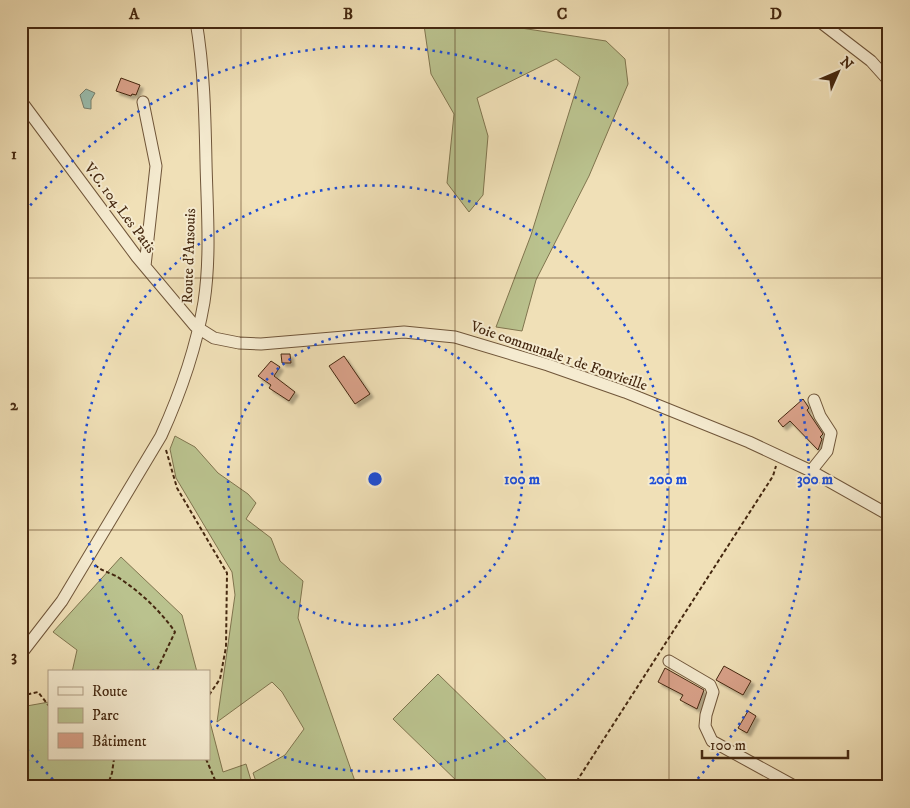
<svg xmlns="http://www.w3.org/2000/svg" width="910" height="808" font-family="'IM FELL DW Pica',serif">
<defs>
<filter id="shadow"><feDropShadow dx="3.5" dy="3.5" stdDeviation="1" flood-color="#0004"/></filter>
</defs>
<rect width="100%" height="100%" fill="#f0e0b7"/>
<filter id="stains"><feTurbulence type="fractalNoise" baseFrequency=".004" numOctaves="4"/><feColorMatrix values="0 0 0 0 .2 0 0 0 0 .09 0 0 0 0 .02 0 0 0 .5 -.17"/></filter>
<radialGradient id="worn" r=".72"><stop offset=".6" stop-color="#630" stop-opacity="0"/><stop offset="1" stop-color="#630" stop-opacity=".3"/></radialGradient>
<!-- green -->
<path fill="#bac28e" stroke="#80754f" d="M424,25L521,28L606,41L625,59L628,84L589,176L536,280L522,331L496,327L531,235L580,77L556,59L477,98L488,136L483,195L469,212L447,183L454,114L431,74Z
M175,436L195,447L218,473L248,494L256,503L246,519L271,538L280,561L303,581L298,618L357,787H258L253,773L285,755L304,729L282,692L272,682L217,722L235,595L232,572L176,478L170,449Z
M121,557L182,615L197,672H72L77,650L53,632Z
M438,674L554,787H463L393,719Z
M49,702V759H209V718L223,772L246,764L253,787H21V707Z"/>
<!-- water -->
<path fill="#9abdae" stroke="#78816f" d="M86,89L95,93L91,100V109L84,108L80,95Z"/>
<!-- building -->
<path fill="#d9a189" stroke="#452810" filter="url(#shadow)" d="M121,78L140,85L136,95L132,94L131,96L116,91Z
M281,354H290L291,363H282Z
M344,356L370,394L355,404L329,366Z
M271,361L280,367L274,376L295,392L289,401L269,388L271,385L258,376Z
M803,399L809,408L807,410L823,434L820,437L822,439L818,450L790,421L783,427L778,421Z
M724,666L751,681L743,695L716,680Z
M665,668L704,690L697,709L680,700L683,695L658,682Z
M748,711L756,716L747,733L738,728Z"/>
<g fill="none" stroke-linecap="round" stroke-linejoin="round">
<defs>
<path id="minor" d="M819,21L871,61L889,81
M21,101L137,257L195,326L214,338L239,343L261,344L404,332L455,337L548,365L625,392L749,442L811,471L889,515
M143,102L156,166L145,266
M811,471L827,451L831,433L820,416L814,400
M21,654L62,601L161,436C181,392 196,349 204,302C211,256 207,208 206,162C205,114 204,68 196,21
M669,661L710,685L713,692L706,715L705,726L712,741L796,787"/>
</defs>
<!-- minor casing -->
<use href="#minor" stroke="#70563a" stroke-width="13"/>
<!-- path -->
<path stroke="#452810" stroke-width="2" stroke-dasharray="4 2.5" stroke-linecap="butt" d="M166,450L177,488L227,573L226,647L220,679L209,695
M95,565C102,571 108,572 116,576C138,590 160,610 175,632L156,672
M21,696L38,692L49,706
M206,759L218,787
M107,787L112,773L114,759
M573,787L773,476L776,466"/>
<!-- minor -->
<use href="#minor" stroke="#f5ebd0" stroke-width="11"/>
</g>
<!-- grid -->
<path fill="none" stroke="#452810" stroke-width="1" stroke-opacity="0.55" d="M241,21V787M455,21V787M669,21V787M21,278H889M21,530H889"/>
<!-- distance rings -->
<g fill="none" stroke="#1d4ed8" stroke-width="2.5" stroke-dasharray="2.5 5">
<circle cx="375" cy="479" r="147"/>
<path d="M154 671A293 293 0 1 1 209 720"/>
<path d="M58 785A440 440 0 0 1 21 741M21 217A440 440 0 1 1 692 785"/>
</g>
<g text-anchor="middle" dominant-baseline="central" stroke-width="4" stroke-linejoin="round" paint-order="stroke">
<!-- street labels -->
<g font-size="15" fill="#452810" stroke="#f5ebd0">
<text transform="translate(120 208) rotate(53)">V.C. 104 Les Patis</text>
<text transform="translate(189 256) rotate(-88)">Route d'Ansouis</text>
<text transform="translate(559 356) rotate(19)">Voie communale 1 de Fonvieille</text>
</g>
</g>
<circle cx="375" cy="479" r="8" fill="#1d4ed8" stroke="#f5ebd0" stroke-width="2.5"/>
<g font-size="15" text-anchor="middle" font-weight="bold" fill="#1d4ed8" stroke="#f5ebd0" stroke-width="4" stroke-linejoin="round" paint-order="stroke">
<text x="522" y="484">100 m</text>
<text x="668" y="484">200 m</text>
<text x="815" y="484">300 m</text>
</g>
<!-- margin -->
<rect width="910" height="808" fill="none" stroke="#f0e0b7" stroke-width="55"/>
<!-- legend -->
<rect x="48" y="670" width="162" height="90" fill="#f5ebd0" stroke="#af9d83"/>
<rect x="58" y="687" width="25" height="8" fill="#f5ebd0" stroke="#af9d83"/>
<text x="92" y="696" font-size="15" fill="#452810">Route</text>
<rect x="58" y="708" width="25" height="15" fill="#bac28e" stroke="#af9d83"/>
<text x="92" y="720" font-size="15" fill="#452810">Parc</text>
<rect x="58" y="733" width="25" height="15" fill="#d9a189" stroke="#af9d83"/>
<text x="92" y="746" font-size="15" fill="#452810">Bâtiment</text>
<!-- north arrow -->
<g transform="translate(838 72) rotate(45)" stroke="#f5ebd0" stroke-width="4" paint-order="stroke">
<path d="M0-4L9 19L0 12L-9 19Z" fill="#452810"/>
<text y="-8" font-size="14" font-weight="bold" text-anchor="middle" fill="#452810">N</text>
</g>
<!-- scale -->
<path d="M702 750v8h146v-8" fill="none" stroke="#452810" stroke-width="2.5"/>
<text x="710" y="750" font-size="15" fill="#452810" stroke="#f5ebd0" stroke-width="4" paint-order="stroke">100 m</text>
<rect x="28" y="28" width="854" height="752" fill="none" stroke="#452810" stroke-width="2"/>
<g font-size="16" text-anchor="middle" font-weight="bold" fill="#452810">
<text x="134" y="19">A</text>
<text x="348" y="19">B</text>
<text x="562" y="19">C</text>
<text x="776" y="19">D</text>
<text x="14" y="159">1</text>
<text x="14" y="410">2</text>
<text x="14" y="661">3</text>
</g>
<rect width="100%" height="100%" filter="url(#stains)"/>
<rect width="100%" height="100%" fill="url(#worn)"/>
</svg>
